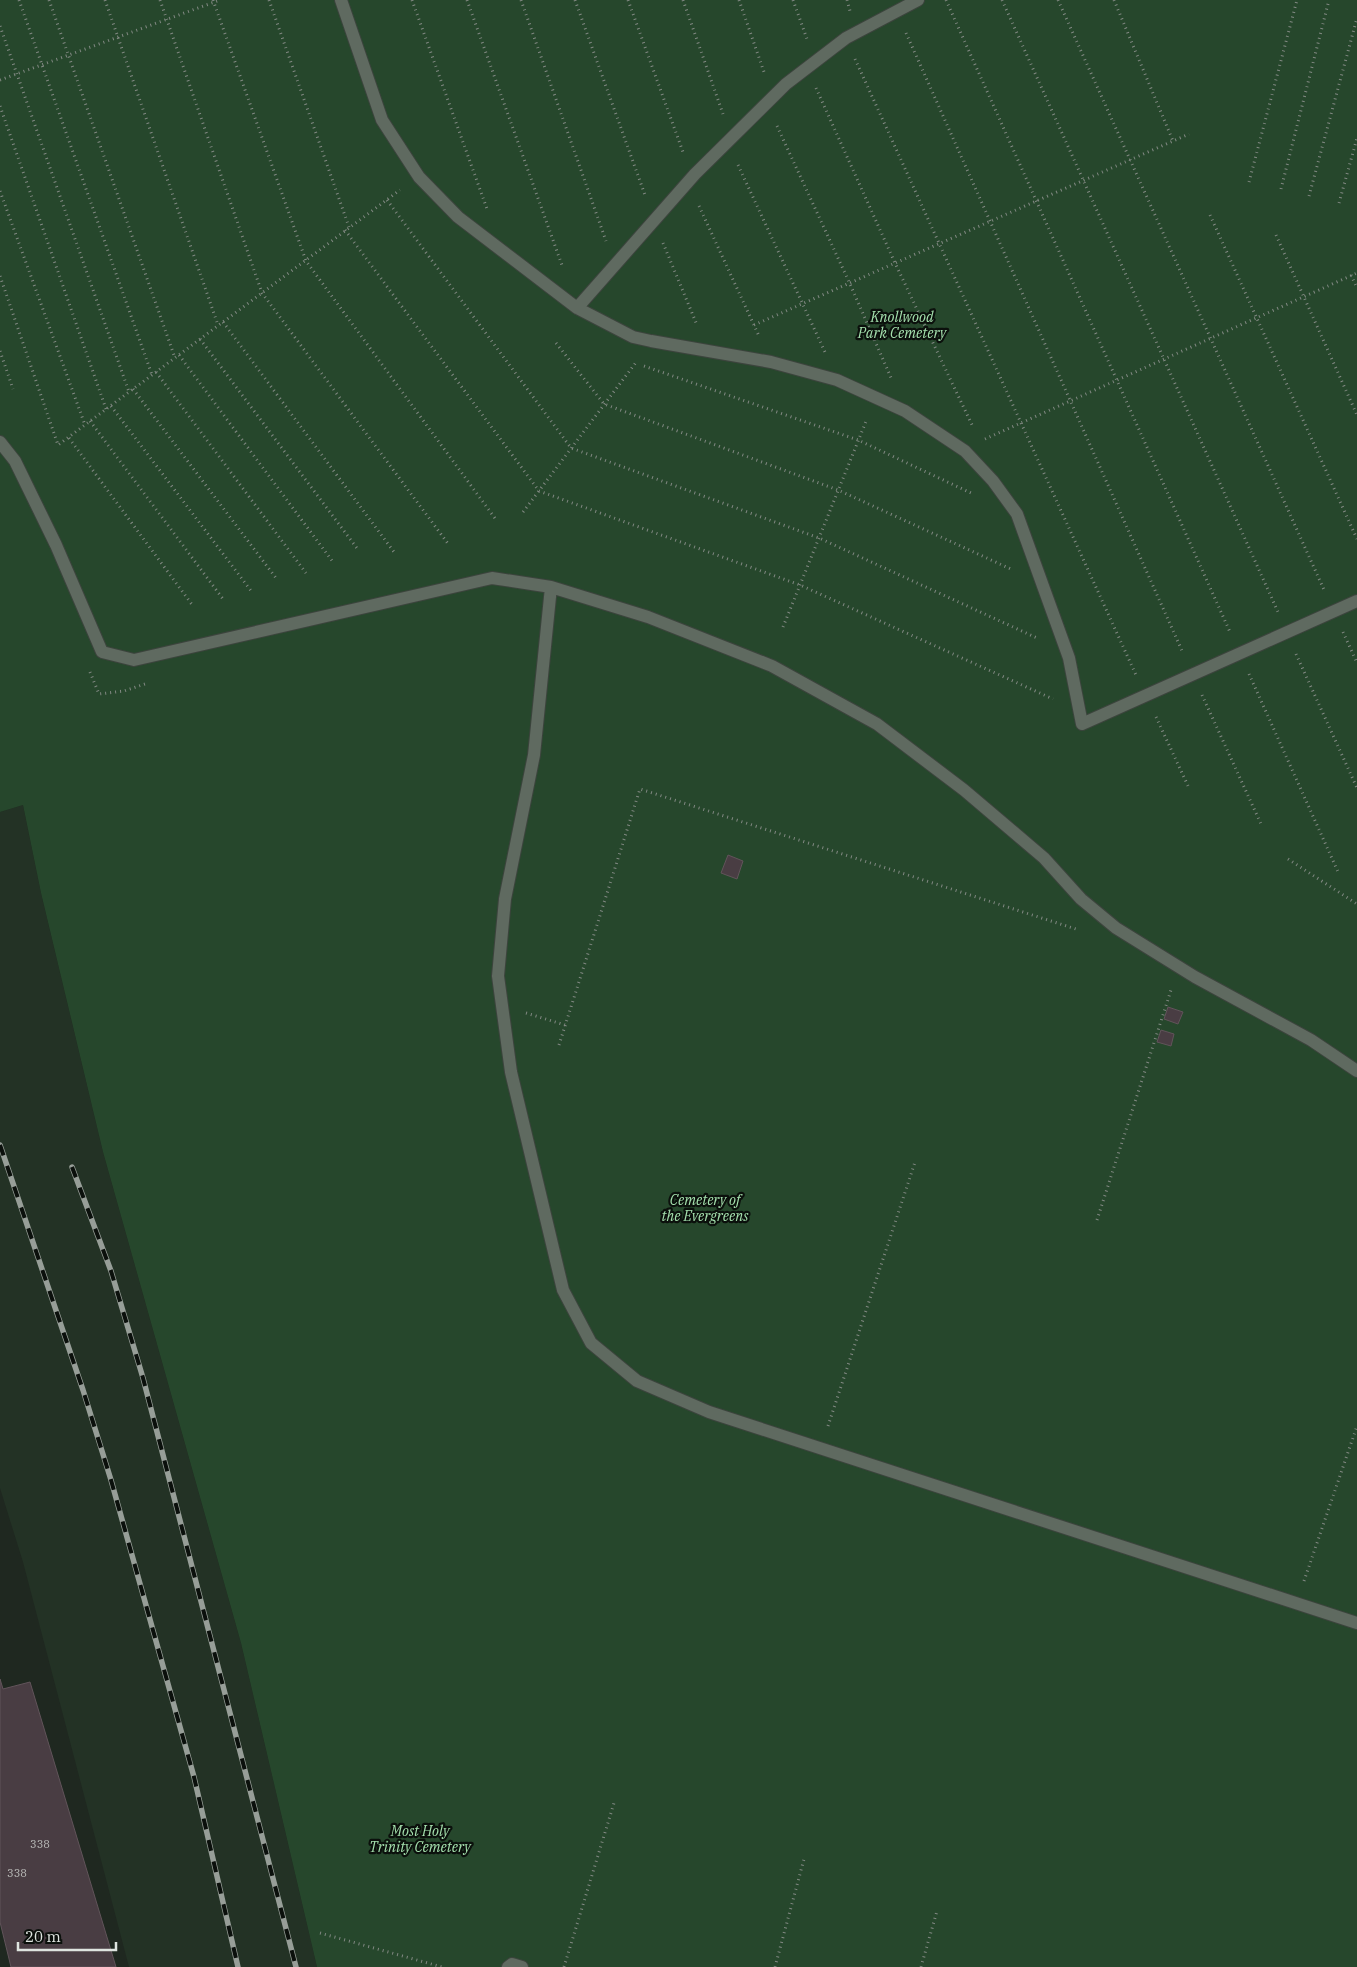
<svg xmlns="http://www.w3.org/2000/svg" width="1357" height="1967" font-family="'IBM Plex Serif',serif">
<rect width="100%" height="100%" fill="#1f2820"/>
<!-- built -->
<path fill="#233225" d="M23,805L41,893L103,1152L241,1643L317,1967H129L23,1562L0,1488V812Z"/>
<!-- green -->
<path fill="#26472c" d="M0,0H1357V1967H317L241,1643L103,1152L41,893L23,805L0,812Z"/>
<!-- building -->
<path fill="#493d43" stroke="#61545a" d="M728,855L743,861L737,879L721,873Z
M1168,1007L1183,1012L1178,1024L1164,1019Z
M1161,1030L1174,1034L1171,1046L1157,1042Z
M0,1679L3,1689L30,1682L116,1967H11L0,1922Z"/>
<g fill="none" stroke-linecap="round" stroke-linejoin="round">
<defs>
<path id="minor" d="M341,0L382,120L419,177L458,217L577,308L633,337L651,341L771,362L837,380L905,411L965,451L993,481L1017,514L1069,658L1082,724L1357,601
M577,308L695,174L786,84L846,38L918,0
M0,442L15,461L56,545L102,652L134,660L492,578L551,587L648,617L772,666L877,724L964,790L1044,858L1081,899L1116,928L1195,977L1311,1040L1357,1071
M551,587L534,755L505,899L498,976L511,1072L563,1290L591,1343L637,1381L709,1412L1357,1623
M508,1967L512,1964L522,1967"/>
</defs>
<!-- minor casing -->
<use href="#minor" stroke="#3c443d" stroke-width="14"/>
<!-- path -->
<path stroke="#828983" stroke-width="3" stroke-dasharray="1 4" stroke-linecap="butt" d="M19,0L152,375
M49,0L175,358
M105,0L218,325
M160,0L262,293L449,545
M213,0L306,261L497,521
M269,0L349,227
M412,0L487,209
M467,0L563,268
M521,0L606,241
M575,0L645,195
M628,0L683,152
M683,0L723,114
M739,0L764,72
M793,0L807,39
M847,0L850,11
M946,0L1230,632
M1002,0L1278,612
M1058,0L1325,592
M1114,0L1173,141
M0,26L129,392
M906,33L1183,653
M855,59L1136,675
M0,80L220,0
M816,88L895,263L973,427
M0,106L106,409
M777,126L850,284L892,380
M738,165L825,352
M1249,182L1297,0
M1281,189L1329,0
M0,191L85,425
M1309,196L1357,18
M387,200L571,448L819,538L1037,638
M1339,203L1357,138
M699,206L759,336
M1210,215L1357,539
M345,230L539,491L800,585L1053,699
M1276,235L1357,415
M663,243L697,325
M1351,275L1357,288
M0,276L58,445L400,190
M223,322L394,552
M754,325L1189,134
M200,339L359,551
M556,343L604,404L838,490L1013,570
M0,351L13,389
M179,355L333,562
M644,366L858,440L971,493
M156,372L306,573
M133,389L276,578
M111,406L252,592
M90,421L223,599
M69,438L193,606
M985,439L1357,273
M523,512L637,361
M783,627L867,419
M1343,632L1357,663
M1296,654L1357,788
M90,672L99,694L124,691L148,683
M1249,674L1339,874
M1202,695L1261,824
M1156,717L1189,788
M1288,859L1357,904
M526,1013L565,1025
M559,1045L640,789L1079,930
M1097,1220L1171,990
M828,1426L915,1162
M1304,1581L1357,1426
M320,1933L442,1967
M564,1967L614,1803
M775,1967L804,1859
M921,1967L937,1911"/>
<!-- minor -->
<use href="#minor" stroke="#5f6a60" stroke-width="12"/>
<defs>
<path id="rail" d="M0,1145L83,1390L111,1480L194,1777L238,1967
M72,1167L111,1271L143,1378L296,1967"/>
</defs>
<!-- rail casing -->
<use href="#rail" stroke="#979e98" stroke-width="5.5"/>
<!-- rail -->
<use href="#rail" stroke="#0b100c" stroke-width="4" stroke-dasharray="11" stroke-linecap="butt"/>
</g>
<g text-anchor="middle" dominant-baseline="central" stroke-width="4.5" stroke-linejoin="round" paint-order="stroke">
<!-- number labels -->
<g font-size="11" fill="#babbb9">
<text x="40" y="1844">338</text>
<text x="17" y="1873">338</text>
</g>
<!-- park labels -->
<g font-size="14" font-style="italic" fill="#a5e1ae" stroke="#0b100c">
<text x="902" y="317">Knollwood<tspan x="902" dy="16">Park Cemetery</tspan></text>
<text x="705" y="1200">Cemetery of<tspan x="705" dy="16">the Evergreens</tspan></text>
<text x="420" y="1831">Most Holy<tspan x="420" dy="16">Trinity Cemetery</tspan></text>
</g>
</g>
<!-- scale -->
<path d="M18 1942v8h98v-8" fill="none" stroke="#dfe5e0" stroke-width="2.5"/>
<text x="25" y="1942" font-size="15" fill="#dfe5e0" stroke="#0b100c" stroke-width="4" paint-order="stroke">20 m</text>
</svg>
